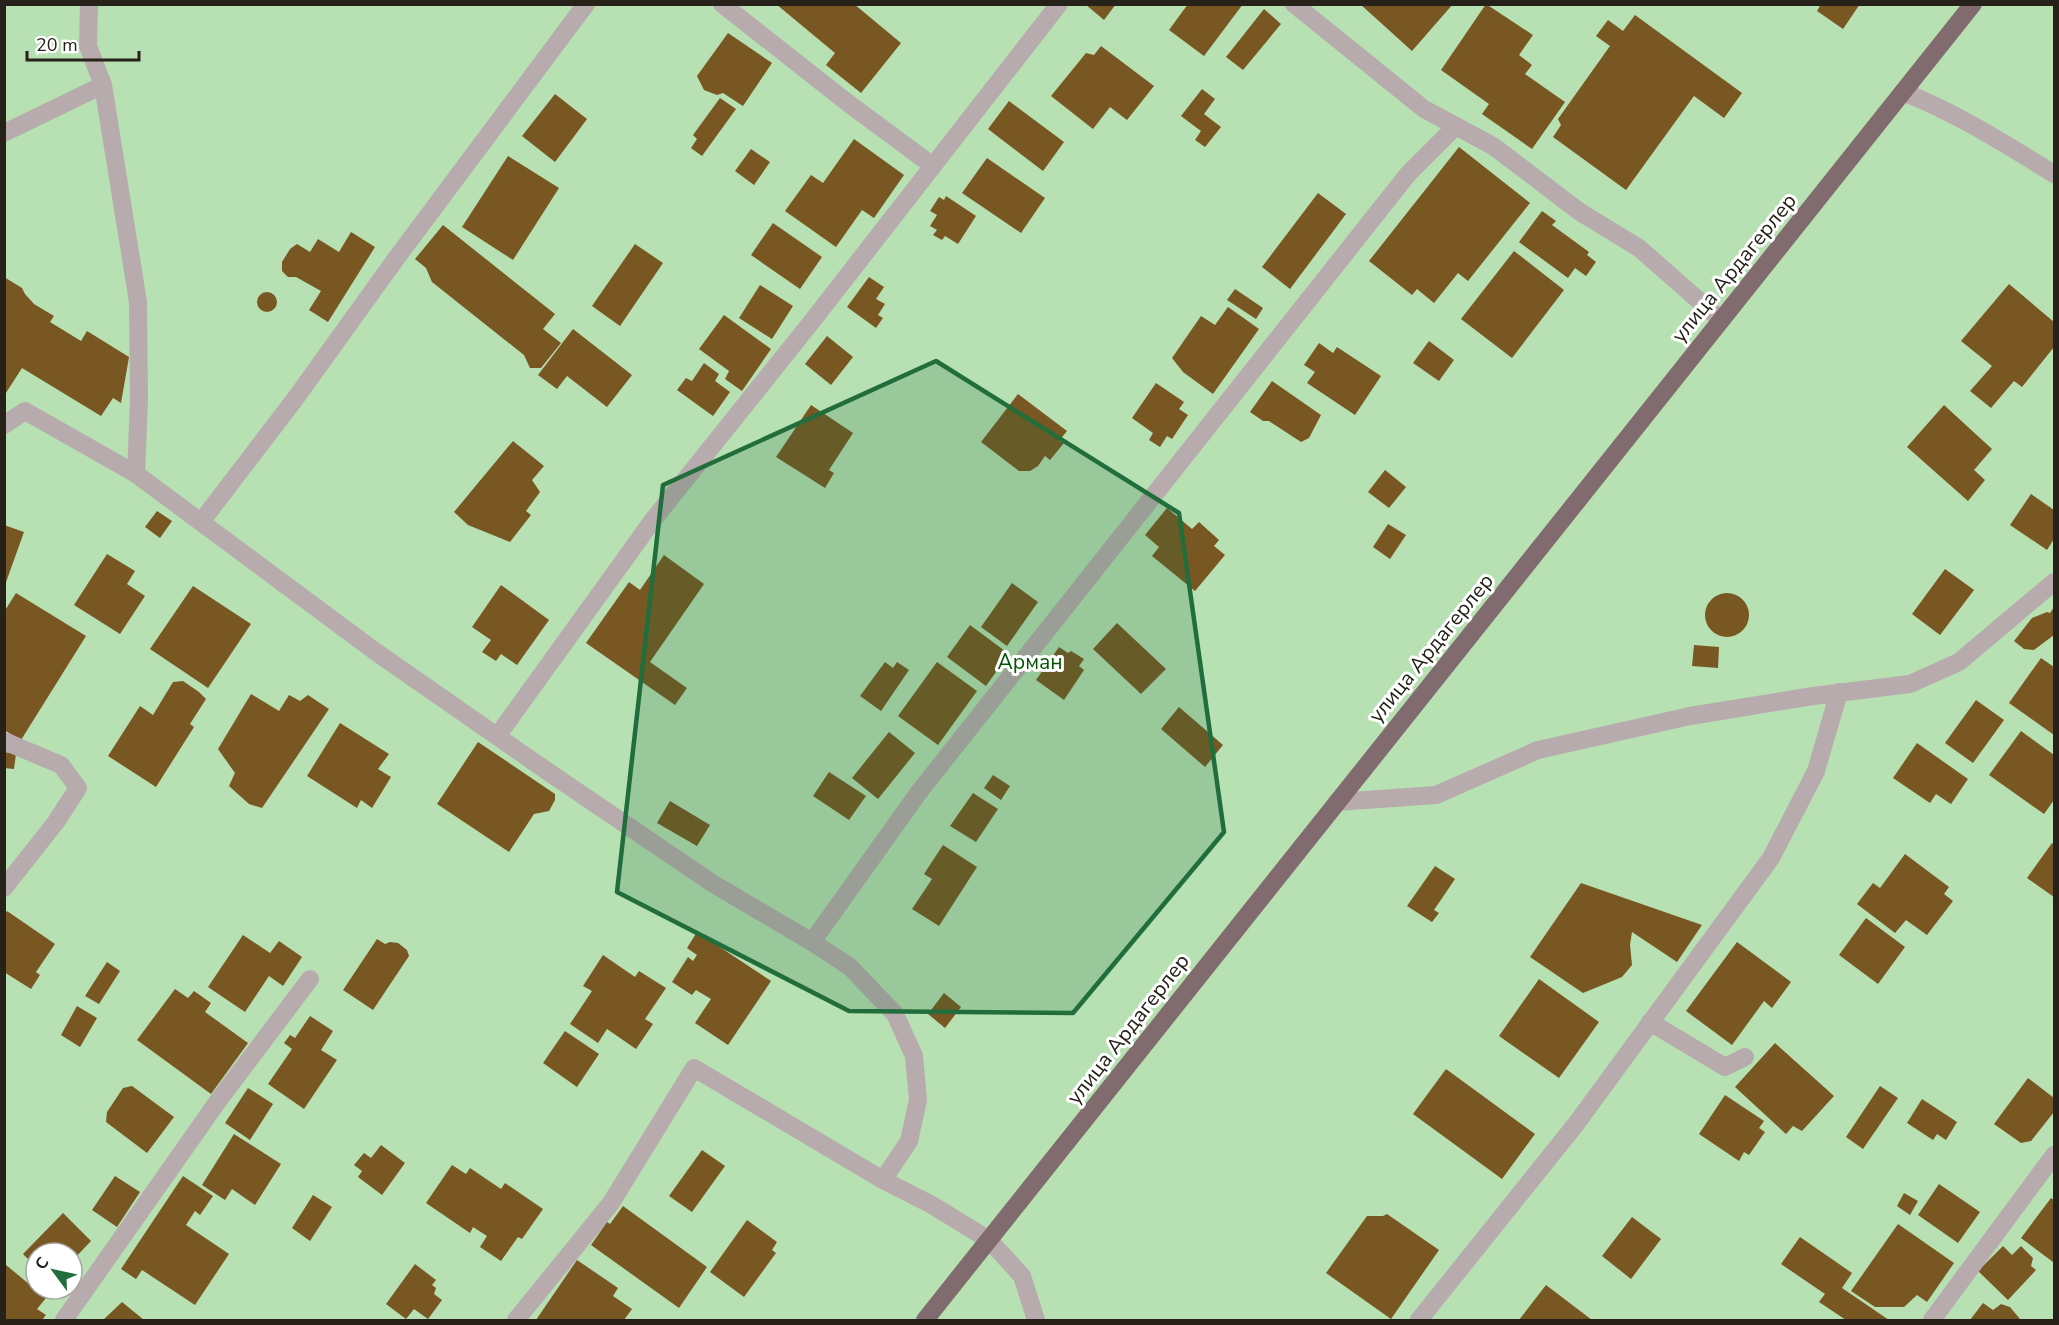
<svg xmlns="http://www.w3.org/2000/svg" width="2059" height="1325" font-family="'Nunito Sans',sans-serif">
<rect width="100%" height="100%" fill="#fdf7ee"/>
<!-- green -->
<path fill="#b7e0b3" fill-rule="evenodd" d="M5,5H2054V1320H5ZM36,1253H72V1289H36Z"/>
<!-- building -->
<path fill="#795722" d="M776,4H854L901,43L861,93L826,65L835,53Z
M1085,4H1116L1104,20Z
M1188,4H1243L1204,56L1169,30Z
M1360,4H1453L1412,51Z
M1486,4L1533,35L1519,55L1532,65L1525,74L1565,102L1532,149L1482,114L1489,104L1441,70Z
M1821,4H1860L1843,29L1817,11Z
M1264,9L1281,24L1243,70L1226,57Z
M1635,15L1742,93L1724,118L1694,96L1626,190L1553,137L1561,125L1558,119L1610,46L1596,36L1608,20L1623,31Z
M728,33L772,63L743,106L723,93L717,95L704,90L697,76Z
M1101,46L1154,86L1127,120L1110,107L1093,129L1051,96L1086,53L1094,55Z
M1202,89L1215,99L1204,114L1221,127L1205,147L1195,140L1201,131L1181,116Z
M555,94L587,119L555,162L522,136Z
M720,98L736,109L702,156L691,148L697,139L693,135Z
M1009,101L1064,142L1043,171L988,129Z
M854,139L904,175L874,218L862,210L836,247L785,211L811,175L823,183Z
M1459,147L1530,203L1468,281L1458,273L1434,303L1417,289L1412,295L1369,261Z
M751,149L770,162L754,185L735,171Z
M508,156L559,188L513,260L462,227Z
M987,158L1045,198L1021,233L962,193Z
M1318,193L1346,214L1290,289L1262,267Z
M946,196L976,216L958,244L945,236L942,240L933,235L937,230L930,226L937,215L930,211L939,197L944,200Z
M1542,211L1556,221L1552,225L1589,252L1587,255L1596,262L1586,276L1575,268L1568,278L1519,242Z
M773,223L822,257L800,289L751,255Z
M443,225L555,314L543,329L561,343L541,368H530L524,355L432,282L426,268L415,259Z
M351,232L375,247L328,322L309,310L321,291L296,277H288L282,271V262L290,249L297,244L310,252L318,239L339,252Z
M635,244L663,263L620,326L592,306Z
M1514,251L1564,290L1512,358L1461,319Z
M4,277L22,288L25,294L34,304L54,316L50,322L81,341L87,331L129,357L121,403L113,398L101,416L22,368L4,396Z
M869,277L884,287L876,299L885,304L878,315L883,318L876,328L847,307Z
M2009,284L2054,322V347L2022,387L2014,381L1991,408L1970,391L1992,366L1961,341Z
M760,285L793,306L772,339L739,318Z
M1235,289L1263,308L1256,319L1227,300Z
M257 302a10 10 0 1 1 20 0a10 10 0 1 1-20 0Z
M1228,307L1259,329L1213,394L1183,372L1172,358L1201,316L1215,325Z
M724,315L771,349L742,391L725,379L729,371L699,349Z
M573,329L632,375L607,407L567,376L557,389L538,375Z
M827,336L853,357L831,385L805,364Z
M1429,341L1454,360L1439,381L1413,363Z
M1319,343L1333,353L1337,347L1381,376L1355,415L1307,383L1315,372L1304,365Z
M704,363L719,374L715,381L730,392L713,416L677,390L686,378L692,381Z
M1272,381L1321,415L1309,438L1301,442L1269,421H1263L1250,412Z
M1156,383L1184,402L1179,409L1188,415L1172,439L1167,436L1160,447L1149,440L1153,433L1132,418Z
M1018,394L1067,431L1059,441L1064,443L1050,460L1045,456L1038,466L1030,471H1019L981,442Z
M811,405L853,433L829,470L834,473L825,488L776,457Z
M1944,405L1992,449L1974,470L1985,480L1968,501L1907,447Z
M513,441L544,466L532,480L540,492L526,511L531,515L510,542L468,525L454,512Z
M1385,470L1406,487L1389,508L1368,492Z
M2031,494L2054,510V539L2047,550L2010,525Z
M1167,508L1192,529L1199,522L1219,540L1214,546L1225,555L1195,591L1152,556L1159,547L1145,535Z
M157,511L172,521L160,538L145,527Z
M1388,524L1406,535L1390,559L1373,547Z
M4,525L24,532L5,585H4Z
M107,554L135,571L127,584L145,596L120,634L74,605Z
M664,555L704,584L650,662L687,688L675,705L586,643L629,582L640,590Z
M1945,569L1974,590L1940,635L1912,614Z
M1012,583L1038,602L1007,646L981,627Z
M501,585L549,620L517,665L501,654L496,661L482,652L491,640L472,627Z
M193,586L251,624L208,688L150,649Z
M16,593L86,636L21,740L4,730V612Z
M1705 615a22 22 0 1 1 44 0a22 22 0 1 1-44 0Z
M2054,607V635L2034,650L2024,649L2014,641L2032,618L2047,612L2050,613Z
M1117,623L1166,669L1141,694L1093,649Z
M970,625L1009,654L986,686L947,657Z
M1694,645L1719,647L1718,668L1692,666Z
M1059,647L1068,653L1071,651L1084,659L1079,666L1084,670L1064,700L1036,680Z
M2041,658L2054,667V735L2009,703Z
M885,662L893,668L897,662L909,670L881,711L860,696Z
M937,662L977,691L938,745L898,716Z
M183,681L199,692L206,699L190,724L194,727L156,787L108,756L140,706L153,715L173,682Z
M251,694L279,711L289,695L300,701L308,695L329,709L262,808L249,804L229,786L235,773L218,749Z
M1976,700L2004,720L1973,763L1945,743Z
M1179,707L1223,745L1205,767L1161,729Z
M340,723L389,754L378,769L391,777L372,808L361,800L357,808L307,776Z
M2021,731L2054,755V800L2044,814L1989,775Z
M889,732L915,753L878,799L852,778Z
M478,742L555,794V800L549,811L534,814L509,852L437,804Z
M1917,743L1968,779L1951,804L1936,794L1930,803L1893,778Z
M4,752L16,754L14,769L4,768Z
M829,772L866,796L849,820L813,796Z
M993,775L1010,786L1001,800L984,788Z
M973,793L998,809L976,842L950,826Z
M670,801L710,825L697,846L657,823Z
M2052,843L2054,845V897L2027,878Z
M943,845L977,867L939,926L912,909L932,879L924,874Z
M1905,854L1949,887L1944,894L1953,901L1927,935L1906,920L1895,933L1857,904L1873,883L1880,888Z
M1435,866L1455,879L1434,910L1439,913L1432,922L1407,906Z
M1581,883L1702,925L1677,962L1632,932L1630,945L1632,965L1622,977L1583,993L1530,957Z
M7,911L55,944L36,972L40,975L31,989L4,972V915Z
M1866,918L1905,947L1878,984L1839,955Z
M697,932L771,981L728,1045L695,1023L711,999L696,990L692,995L672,982L688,957L693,961L697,955L687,948Z
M243,935L270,953L279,941L302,957L283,986L269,976L245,1012L208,987Z
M377,939L385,944L390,942L398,943L407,950L409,956L373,1010L343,990Z
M1737,942L1791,982L1772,1008L1764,1001L1732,1045L1686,1011Z
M603,955L635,977L639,971L666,988L645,1019L653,1024L636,1049L607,1029L598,1043L570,1024L592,991L583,986Z
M107,962L120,971L99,1004L85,996Z
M1539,979L1599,1022L1559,1078L1499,1036Z
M175,989L188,998L194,991L211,1003L205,1012L248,1043L211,1094L137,1040Z
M944,993L961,1007L945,1028L928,1014Z
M77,1006L97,1018L80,1047L61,1035Z
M310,1016L333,1031L321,1050L337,1060L304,1109L268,1084L292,1049L284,1043L290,1035L295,1038Z
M565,1031L599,1054L577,1087L543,1063Z
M1775,1043L1834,1096L1802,1131L1793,1126L1786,1134L1735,1087Z
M1446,1069L1535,1134L1502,1179L1413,1114Z
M2028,1078L2054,1098V1112L2031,1141L2021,1143L1994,1124Z
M132,1086L174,1117L147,1153L106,1122L107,1112L123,1088Z
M1880,1086L1898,1098L1863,1149L1846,1137Z
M248,1088L273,1104L250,1140L225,1123Z
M1725,1095L1764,1121L1759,1128L1765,1132L1749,1155L1744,1152L1739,1161L1699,1134Z
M1922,1099L1957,1122L1946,1140L1937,1134L1933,1140L1907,1123Z
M234,1134L281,1164L255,1205L232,1189L225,1200L202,1185Z
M381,1145L405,1163L382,1195L358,1177L362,1171L354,1165L364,1153L371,1158Z
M702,1150L725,1166L692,1212L669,1196Z
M452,1165L466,1174L470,1168L501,1189L505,1183L543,1209L522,1239L518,1237L501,1261L480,1247L487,1236L473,1227L470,1233L426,1203Z
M115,1176L140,1192L117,1227L92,1210Z
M183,1176L213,1196L200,1215L195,1211L186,1225L229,1254L195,1305L142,1270L136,1279L121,1269Z
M1939,1184L1980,1212L1958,1243L1918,1215Z
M1904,1193L1918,1201L1910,1215L1897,1206Z
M313,1195L332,1207L310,1241L292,1228Z
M2051,1198L2054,1200V1259L2053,1262L2021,1238Z
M623,1206L707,1267L679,1308L591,1245L607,1222L610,1224Z
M63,1213L91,1241L72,1261V1253H36V1267L23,1254Z
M1387,1214L1439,1250L1391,1319L1326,1273L1367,1216H1383Z
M1632,1217L1661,1239L1631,1279L1602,1256Z
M747,1220L777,1242L772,1250L776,1253L744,1297L710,1272Z
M1898,1224L1954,1263L1927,1302L1917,1295L1904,1307H1875L1851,1291Z
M1800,1237L1852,1273L1842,1288L1889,1320H1846L1819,1302L1825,1294L1781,1264Z
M2003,1246L2012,1255L2021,1246L2033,1258L2031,1266L2036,1270L2008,1300L1978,1271Z
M577,1260L618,1288L613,1296L632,1309L624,1320H536Z
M415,1264L436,1280L432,1285L436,1288L434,1294L442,1300L428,1319L414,1309L406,1319L386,1304Z
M6,1265L46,1298L37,1309L46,1315L42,1320H4Z
M1546,1285L1592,1320H1519Z
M122,1302L144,1320H103Z
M1983,1303L1993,1310L2001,1304L2010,1307L2020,1319L2019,1320H1970Z"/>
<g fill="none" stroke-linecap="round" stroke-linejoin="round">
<!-- minor -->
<path stroke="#b8abad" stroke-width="18" d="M89,4L88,46L103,85L138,302L139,400L136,474
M722,4L848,103L933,166
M1294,4L1424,109L1493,146L1580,212L1639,248L1721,320
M1903,92C1957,113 2005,144 2054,174
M4,133L103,85
M4,425L25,411L136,474L376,652L547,771L712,883L812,942L850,967L895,1014L914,1056L918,1100L909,1141L883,1180L932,1205L989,1240L1022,1276L1036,1320
M201,522L295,399L395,260L586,4
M498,735L653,520L813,320L1059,4
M4,741L61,765L78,788L56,822L4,888
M1337,802L1436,795L1538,750L1690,716L1813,696L1910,684L1959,662L2054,582
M812,942L919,792L1408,174L1455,127
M1650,1022L1725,1067L1745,1057
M64,1320L218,1101L310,979
M516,1320L611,1203L694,1068L883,1180
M1419,1320L1576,1124L1771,858L1816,771L1839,692
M1932,1320L2054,1155"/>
<!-- major -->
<path stroke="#816b6e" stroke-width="18" d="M925,1320L1973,4"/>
</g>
<!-- marked area -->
<path fill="#216e3c" fill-opacity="0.2" stroke="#216e3c" stroke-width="4.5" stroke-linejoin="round" d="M936,361L1179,513L1224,832L1073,1013L849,1011L617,892L663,485Z"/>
<g text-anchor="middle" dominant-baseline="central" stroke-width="6" stroke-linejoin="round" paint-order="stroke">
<!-- street labels -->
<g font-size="21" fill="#262119" stroke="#fff">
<text transform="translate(1734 268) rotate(-51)">улица Ардагерлер</text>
<text transform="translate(1431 648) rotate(-51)">улица Ардагерлер</text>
<text transform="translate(1128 1029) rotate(-52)">улица Ардагерлер</text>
</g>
<!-- park labels -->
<g font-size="21" fill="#005602" stroke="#fff">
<text x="1030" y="662">Арман</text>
</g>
</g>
<!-- border -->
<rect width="2059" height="1325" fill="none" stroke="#262119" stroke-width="12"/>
<!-- north arrow -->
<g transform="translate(54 1271) rotate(303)"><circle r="28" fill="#ffffff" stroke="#a8a6a3" stroke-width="1.5"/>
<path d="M0-4.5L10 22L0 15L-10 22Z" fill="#216e3c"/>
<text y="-9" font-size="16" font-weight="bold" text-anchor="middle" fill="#262119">С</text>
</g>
<!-- scale -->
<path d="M27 51v9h112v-9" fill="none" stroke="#262119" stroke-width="3"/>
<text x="36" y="51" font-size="18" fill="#262119" stroke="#ffffff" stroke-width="4.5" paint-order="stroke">20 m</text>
</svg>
